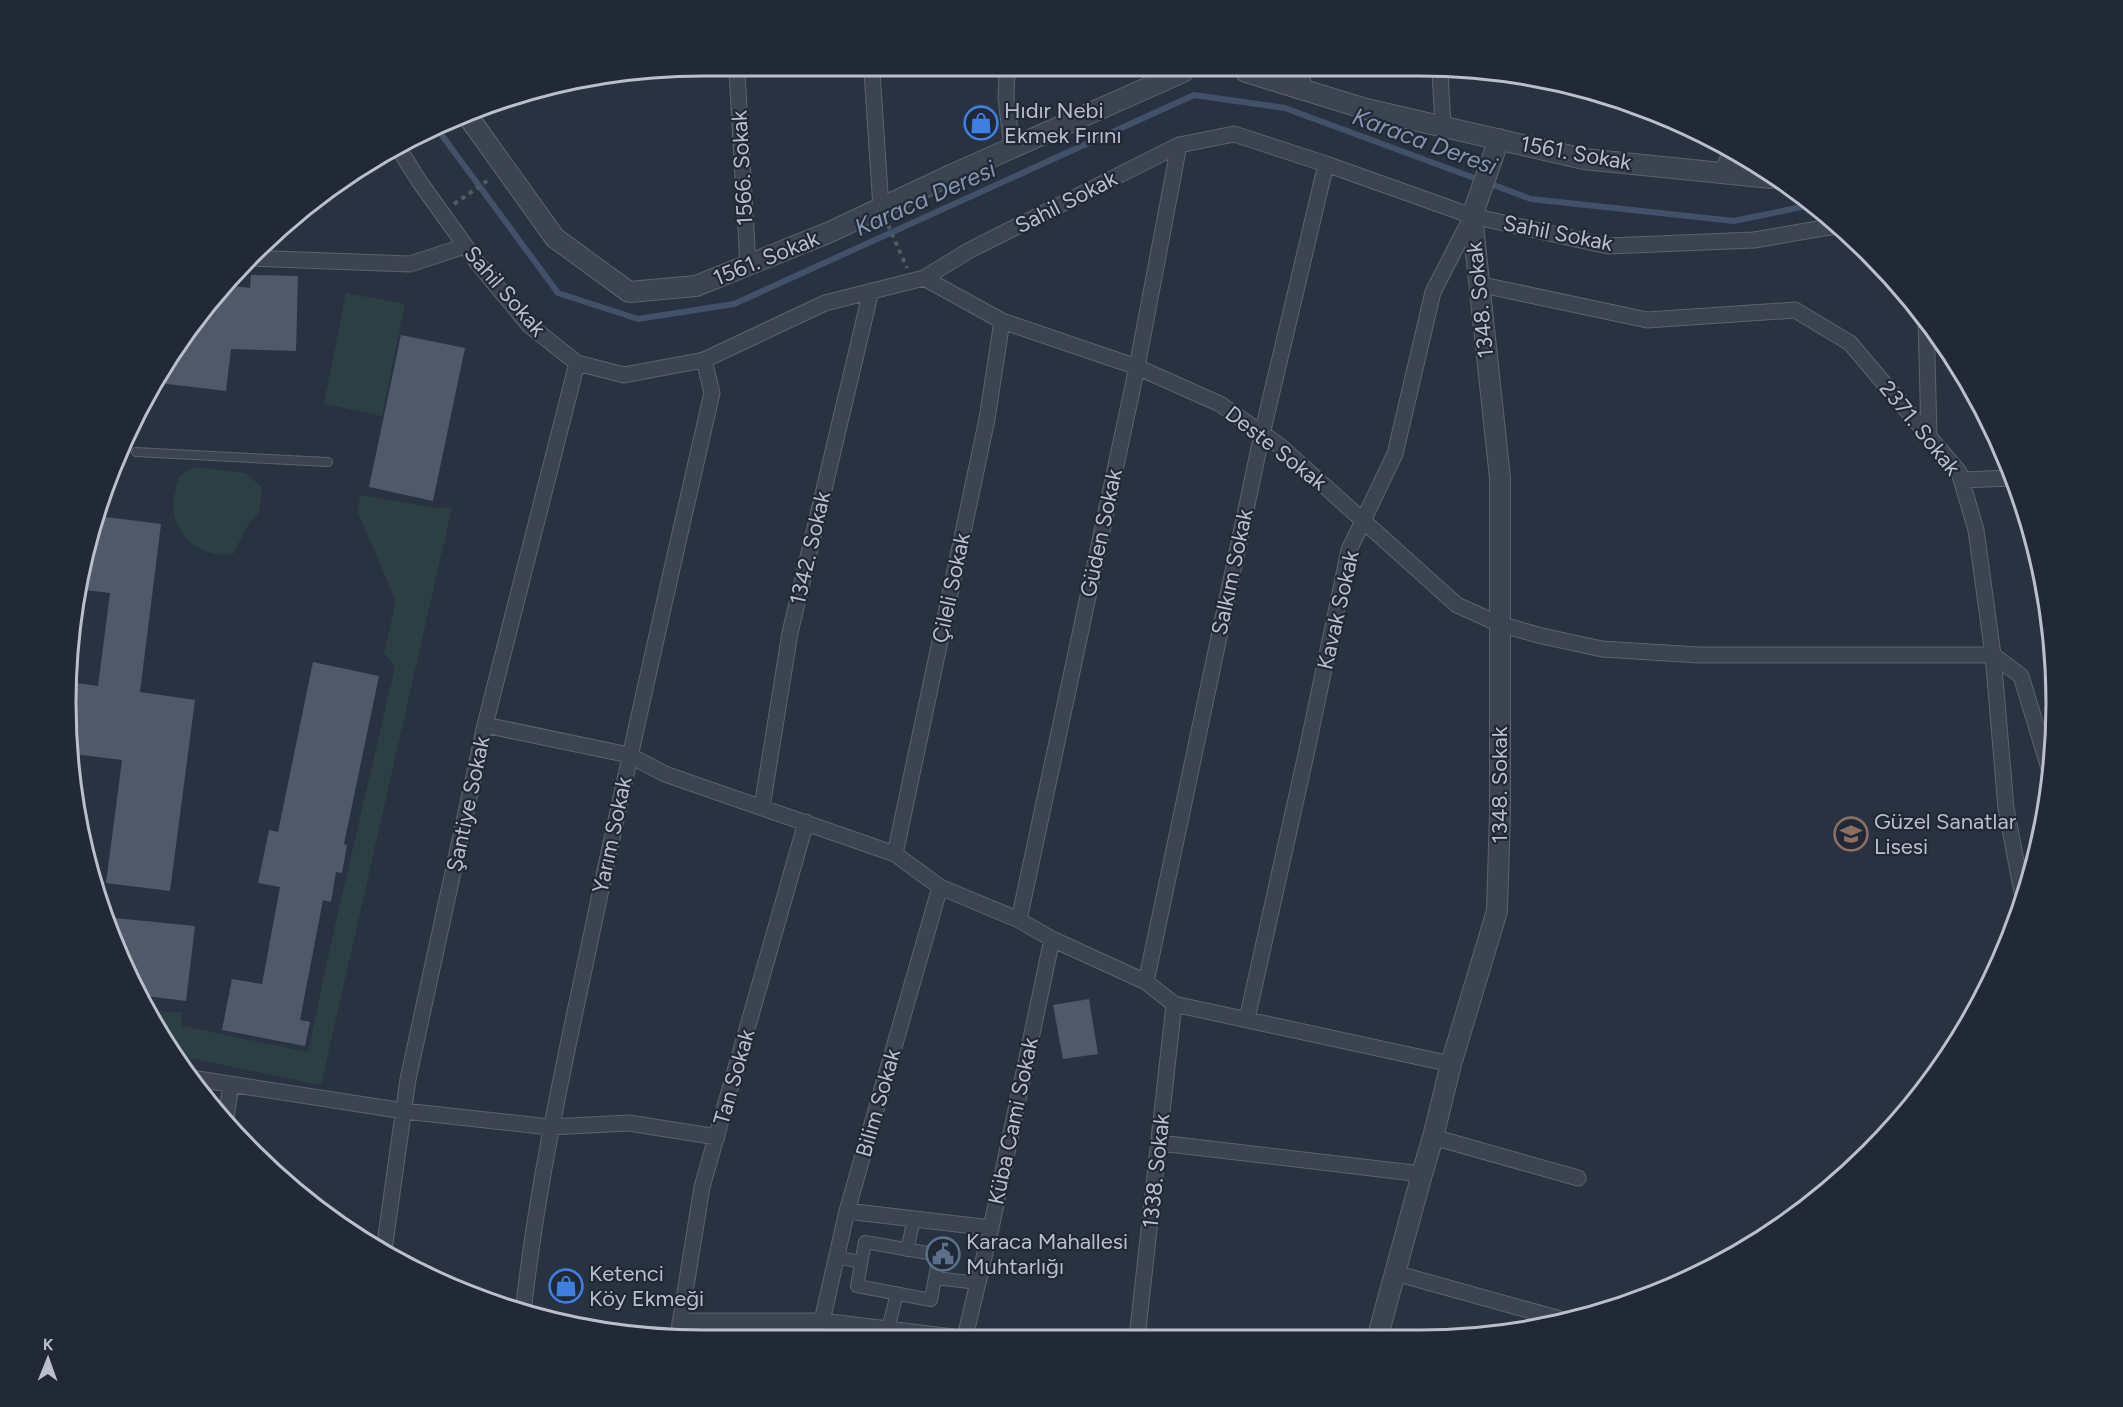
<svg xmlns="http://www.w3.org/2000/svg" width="2123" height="1407" font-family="Figtree,sans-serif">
<rect width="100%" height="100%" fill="#293241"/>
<!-- green -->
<path fill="#2c4043" d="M346,293L405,304L382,416L324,404Z
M194,467L246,473L262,488L259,513L249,523L233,554C197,560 165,527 175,492C176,488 177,482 179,478C182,474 189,470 194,467Z
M361,495L435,508L452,507L321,1085L175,1055L152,1023L146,1011L181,1012L182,1026L308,1052L332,939L395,667L384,653L396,601L357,510Z"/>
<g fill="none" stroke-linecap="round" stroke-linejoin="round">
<!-- stream -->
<path stroke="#42506a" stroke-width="6" d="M438,130L558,293L638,319L734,304L1194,95L1285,108L1531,199L1734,221L1811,205"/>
</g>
<!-- building -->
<path fill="#4f5969" d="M251,275L298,276L296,351L231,349L226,391L159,383L198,315L224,285L250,288Z
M401,335L465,348L433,501L369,487Z
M98,516L161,524L140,692L195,700L170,891L106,883L122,760L73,754L69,691H74L76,683L98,686L110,593L77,589Z
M313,662L379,676L344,844L347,845L342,873L336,872L331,902L323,900L300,1020L310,1022L305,1046L222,1030L232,979L262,984L280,887L258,883L269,830L278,832Z
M105,917L195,926L186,1001L138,995L114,947Z
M1089,999L1098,1054L1063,1059L1053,1005Z"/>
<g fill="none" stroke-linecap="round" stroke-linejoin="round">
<defs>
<path id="service" d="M136,452L328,462"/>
<path id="pedestrian" d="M865,1242L939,1255L931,1300L857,1286Z
M907,1250L914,1219
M836,1257L861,1262
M935,1278L978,1283
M888,1329L897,1294"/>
<path id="minor" d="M737,72L748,265
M872,72L881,208
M1007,72L1006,98L1012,148
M1302,72L1303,89
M1440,72L1443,126
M399,149L419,181L477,262L529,325L577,363L624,375L704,360L825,303L924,278L970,250L1179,145L1234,134L1326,164L1472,216L1608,246L1754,240L1841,225
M1722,173L1731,151
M248,258L410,264L465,246
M924,278L1002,321L1137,367L1220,404L1280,446L1457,605L1499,624L1542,636L1602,649L1698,655H1993L2021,676L2052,778
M1478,284L1647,320L1795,310L1850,343L1959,472L1976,530L1993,655L2006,808L2024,903
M1926,317L1929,436
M1962,480L2012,478
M485,725L629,755L665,774L895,854L940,887L1019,920L1052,939L1146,982L1174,1004L1451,1064
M762,807L790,633L871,291
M895,854L987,419L1002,321
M1019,920L1137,367L1179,145
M1146,982L1262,434L1326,164
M1247,1019L1307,750L1349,550L1395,454L1433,292L1472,216
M191,1078L404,1111L550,1127L629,1123L717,1137
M225,1124L231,1085
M1433,1137L1578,1178
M1160,1143L1422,1174
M847,1211L991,1228
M384,1250L408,1079L485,725L577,363
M1395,1273L1571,1322
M523,1313C537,1184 565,1059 592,932C630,752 671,572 712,393L704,360
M680,1321H822L953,1337
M822,1321L847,1211L940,887
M678,1336L702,1187L806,822
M965,1337L991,1228L1052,939
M1137,1338L1174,1004"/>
<path id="tertiary" d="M1246,72L1366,109L1584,159L1771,178
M467,115L555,238L629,292L696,286L830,232L951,175L1183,72
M1377,1339L1422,1174L1433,1137L1451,1064L1497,911L1500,812V478L1472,216L1499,139"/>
</defs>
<!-- service casing -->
<use href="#service" stroke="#5b626e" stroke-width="10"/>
<!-- pedestrian casing -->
<use href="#pedestrian" stroke="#5b626e" stroke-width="14"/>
<!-- minor casing -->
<use href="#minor" stroke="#5b626e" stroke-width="17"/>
<!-- tertiary casing -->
<use href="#tertiary" stroke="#5b626e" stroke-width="22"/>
<!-- path -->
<path stroke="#4b5d60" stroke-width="4" stroke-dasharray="4.5 4.5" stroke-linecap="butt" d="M454,204L490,179
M888,225L907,268"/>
<!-- service -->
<use href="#service" stroke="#3d4451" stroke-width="8"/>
<!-- pedestrian -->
<use href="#pedestrian" stroke="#3d4451" stroke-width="12"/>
<!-- minor -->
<use href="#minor" stroke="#3d4451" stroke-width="15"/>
<!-- tertiary -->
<use href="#tertiary" stroke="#3d4451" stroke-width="20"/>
</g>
<!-- icons -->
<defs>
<symbol id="shop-ring" viewBox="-11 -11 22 22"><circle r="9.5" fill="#212936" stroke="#3f7fe0" stroke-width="1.5"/><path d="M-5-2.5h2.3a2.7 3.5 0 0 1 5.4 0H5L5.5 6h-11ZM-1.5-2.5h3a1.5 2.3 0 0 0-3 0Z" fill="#3f7fe0"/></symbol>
<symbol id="school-ring" viewBox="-11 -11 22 22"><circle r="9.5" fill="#212936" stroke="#8d6e63" stroke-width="1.5"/><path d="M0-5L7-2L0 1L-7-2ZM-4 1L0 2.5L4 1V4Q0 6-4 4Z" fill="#8d6e63"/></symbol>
<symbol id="civic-ring" viewBox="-11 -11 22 22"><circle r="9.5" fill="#212936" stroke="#5c6f8a" stroke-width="1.5"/><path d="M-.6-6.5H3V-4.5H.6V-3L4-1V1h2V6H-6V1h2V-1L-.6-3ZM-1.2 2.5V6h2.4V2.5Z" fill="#5c6f8a"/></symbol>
</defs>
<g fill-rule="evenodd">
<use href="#shop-ring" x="962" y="104" width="38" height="38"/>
<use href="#school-ring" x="1832" y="815" width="38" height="38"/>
<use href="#civic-ring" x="924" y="1235" width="38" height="38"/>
<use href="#shop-ring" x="547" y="1267" width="38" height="38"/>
</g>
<g text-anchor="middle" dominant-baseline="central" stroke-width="4.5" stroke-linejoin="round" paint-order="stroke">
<!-- poi labels -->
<g font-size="22" fill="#babfcb" stroke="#212936" text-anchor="start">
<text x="1004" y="110">Hıdır Nebi<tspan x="1004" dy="25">Ekmek Fırını</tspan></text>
<text x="1874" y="821">Güzel Sanatlar<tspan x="1874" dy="25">Lisesi</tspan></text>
<text x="966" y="1241">Karaca Mahallesi<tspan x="966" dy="25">Muhtarlığı</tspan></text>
<text x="589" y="1273">Ketenci<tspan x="589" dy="25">Köy Ekmeği</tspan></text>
</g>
<!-- street labels -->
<g font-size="22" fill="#babfcb" stroke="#212936">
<text transform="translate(1576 153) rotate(10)">1561. Sokak</text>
<text transform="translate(742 168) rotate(-93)">1566. Sokak</text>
<text transform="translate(1066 202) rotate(-27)">Sahil Sokak</text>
<text transform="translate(1558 233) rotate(11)">Sahil Sokak</text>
<text transform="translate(766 258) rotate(-22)">1561. Sokak</text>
<text transform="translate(505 291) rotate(49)">Sahil Sokak</text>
<text transform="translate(1480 300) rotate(-96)">1348. Sokak</text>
<text transform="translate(1920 428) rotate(51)">2371. Sokak</text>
<text transform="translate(1276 448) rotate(38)">Deste Sokak</text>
<text transform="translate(1101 533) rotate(-78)">Güden Sokak</text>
<text transform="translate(810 548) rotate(-77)">1342. Sokak</text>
<text transform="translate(1232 572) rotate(-78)">Salkım Sokak</text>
<text transform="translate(951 588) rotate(-78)">Çileli Sokak</text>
<text transform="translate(1338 610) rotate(-77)">Kavak Sokak</text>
<text transform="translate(1499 785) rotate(-90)">1348. Sokak</text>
<text transform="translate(468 804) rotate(-78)">Şantiye Sokak</text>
<text transform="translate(612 835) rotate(-78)">Yarım Sokak</text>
<text transform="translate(734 1077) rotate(-74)">Tan Sokak</text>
<text transform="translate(878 1103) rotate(-74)">Bilim Sokak</text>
<text transform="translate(1013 1121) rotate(-78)">Küba Cami Sokak</text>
<text transform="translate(1156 1171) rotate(-84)">1338. Sokak</text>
</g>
<!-- water labels -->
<g font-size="24" font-style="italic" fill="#8494b0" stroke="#212936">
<text transform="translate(1425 141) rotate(20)">Karaca Deresi</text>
<text transform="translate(925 198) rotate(-24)">Karaca Deresi</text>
</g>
</g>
<!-- crop -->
<path d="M0 0H2123V1407H0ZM703 76H1419A627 627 0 0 1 2046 703V703A627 627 0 0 1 1419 1330H703A627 627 0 0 1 76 703V703A627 627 0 0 1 703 76Z" fill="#212936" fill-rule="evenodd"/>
<path fill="none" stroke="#babfcb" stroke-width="3" d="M703 76H1419A627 627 0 0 1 2046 703V703A627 627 0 0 1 1419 1330H703A627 627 0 0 1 76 703V703A627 627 0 0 1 703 76Z"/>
<!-- north arrow -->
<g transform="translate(48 1359) rotate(1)" stroke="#212936" stroke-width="4.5" paint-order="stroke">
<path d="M0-4.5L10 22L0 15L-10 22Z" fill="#babfcb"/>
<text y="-9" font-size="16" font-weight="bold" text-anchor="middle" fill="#babfcb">K</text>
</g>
</svg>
